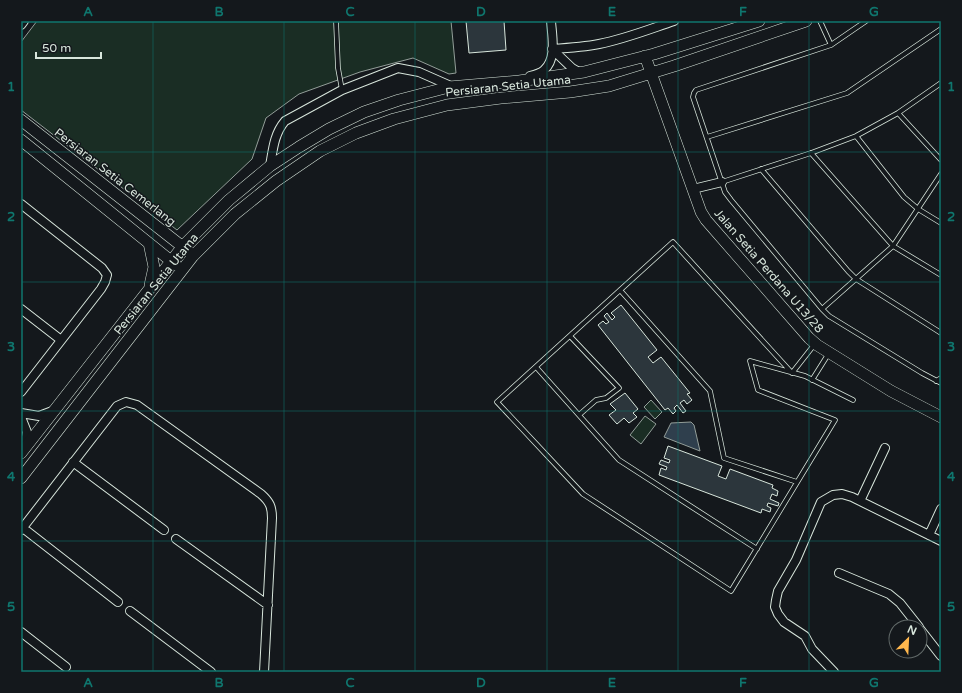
<svg xmlns="http://www.w3.org/2000/svg" width="962" height="693" font-family="'Varela Round',sans-serif">
<rect width="100%" height="100%" fill="#14181c"/>
<!-- green -->
<path fill="#1a2d24" stroke="#939e99" d="M37,21H451L456,73L449,74L413,58L360,72L299,94L266,118L252,159L177,230L21,110V42Z
M651,400L662,412L655,419L644,407Z
M645,416L656,424L641,444L630,435Z"/>
<!-- water -->
<path fill="#2f3f4d" stroke="#939e99" d="M691,422L694,425L700,451L664,437L671,423Z"/>
<!-- building -->
<path fill="#2c363c" stroke="#d8e6dc" d="M466,21H504L506,50L469,53Z
M621,305L657,350L648,357L653,363L661,357L690,393L687,394L692,400L687,404L684,400L680,403L686,411L683,413L677,405L674,408L676,411L673,414L668,408L665,410L598,325L603,321L606,324L609,322L604,316L607,313L612,320L615,317L611,313Z
M625,393L638,409L633,413L637,417L629,423L624,418L617,424L609,415L616,410L610,404Z
M668,446L722,466L718,476L726,479L730,469L773,485L772,488L778,491L777,496L772,494L770,499L779,503L778,506L768,503L767,506L771,508L770,512L762,509L761,513L659,475L661,468L666,470L667,467L659,464L661,460L669,463L670,460L664,458Z"/>
<g fill="none" stroke-linecap="round" stroke-linejoin="round">
<defs>
<path id="lane" d="M336,21L338,68L342,90
M820,21L831,45
M866,21L831,45L696,90L694,93L693,97L725,192L731,200L822,309L829,316L922,373L941,383
M898,113L941,160
M856,136L904,197L918,209L941,223
M707,137L847,93L941,29
M811,153L893,246L941,275
M761,169L848,271L856,279L941,333
M722,182L811,153L856,136L898,113L941,83
M620,290L710,391L724,458L797,482
M822,309L893,246L941,174
M570,336L619,388L606,398L596,400L579,415
M750,361L758,390L835,420L731,591L583,494L497,402L673,242L792,373
M750,361L805,376L853,400
M536,367L619,460L757,549
M792,373L814,345
M812,380L829,353
M936,381L941,378"/>
<path id="street" d="M21,25L24,21
M552,49C568,48 584,47 599,44C625,39 650,29 674,21
M552,49L572,68L579,72
M530,76C534,75 541,73 544,70C557,59 552,36 551,21
M270,166C273,149 274,134 285,121L342,90L398,68L419,72L453,87
M693,189L722,182
M21,204L102,268L107,275L105,282L101,289L21,392
M21,309L61,340
M21,413L39,416L55,410
M21,417L27,432L24,447
M73,462L164,530
M860,501L885,448
M23,528L118,602
M21,530L117,406L126,402L137,405L261,494C270,502 272,507 272,518L264,672
M929,535L941,509
M176,539L268,605
M839,573L889,594L900,603L919,627
M130,611L211,672
M920,629L941,656
M21,632L66,667
M834,672L812,649L805,636L784,622L778,614L775,607L776,600L778,591L796,560L821,502L833,495L842,494L852,497L941,541"/>
<path id="secondary" d="M645,56L701,212L706,220L809,338L817,345L891,391L941,417
M21,120L188,251
M21,140L176,265
M149,243L154,267L150,285
M21,453L183,246L229,200L270,166L299,147L329,129L364,112L399,100L449,87L519,81L584,72L654,54L759,21
M21,478L193,256L235,214L276,181L320,151L356,133L394,119L447,105L501,98L570,92L609,86L674,66L806,21"/>
</defs>
<!-- lane casing -->
<use href="#lane" stroke="#d8e6dc" stroke-width="5.5"/>
<!-- street casing -->
<use href="#street" stroke="#d8e6dc" stroke-width="10"/>
<!-- secondary casing -->
<use href="#secondary" stroke="#d8e6dc" stroke-width="12"/>
<!-- lane -->
<use href="#lane" stroke="#14181c" stroke-width="4"/>
<!-- street -->
<use href="#street" stroke="#14181c" stroke-width="8"/>
<!-- secondary -->
<use href="#secondary" stroke="#14181c" stroke-width="11"/>
</g>
<!-- grid -->
<path fill="none" stroke="#0f766e" stroke-width="1" stroke-opacity="0.55" d="M153,21V672M284,21V672M415,21V672M547,21V672M678,21V672M809,21V672M21,152H941M21,282H941M21,411H941M21,541H941"/>
<g text-anchor="middle" dominant-baseline="central" stroke-width="3" stroke-linejoin="round" paint-order="stroke">
<!-- street labels -->
<g font-size="12" fill="#d8e6dc" stroke="#14181c">
<text transform="translate(508 86) rotate(-6)">Persiaran Setia Utama</text>
<text transform="translate(115 177) rotate(38)">Persiaran Setia Cemerlang</text>
<text transform="translate(769 271) rotate(49)">Jalan Setia Perdana U13/28</text>
<text transform="translate(156 284) rotate(-51)">Persiaran Setia Utama</text>
</g>
</g>
<!-- border -->
<rect width="962" height="693" fill="none" stroke="#14181c" stroke-width="44"/>
<!-- north arrow -->
<g transform="translate(908 639) rotate(24)"><circle r="19" fill="#14181c" stroke="#626a69"/>
<path d="M0-3L7 15L0 10L-7 15Z" fill="#ffb74d"/>
<text y="-6" font-size="11" font-weight="bold" text-anchor="middle" fill="#d8e6dc">N</text>
</g>
<!-- scale -->
<path d="M36 52v6h65v-6" fill="none" stroke="#d8e6dc" stroke-width="2"/>
<text x="42" y="52" font-size="12" fill="#d8e6dc" stroke="#14181c" stroke-width="3" paint-order="stroke">50 m</text>
<rect x="22" y="22" width="918" height="649" fill="none" stroke="#0f766e" stroke-width="1.5"/>
<g font-size="13" text-anchor="middle" font-weight="bold" fill="#0f766e">
<text x="88" y="16">A</text>
<text x="219" y="16">B</text>
<text x="350" y="16">C</text>
<text x="481" y="16">D</text>
<text x="612" y="16">E</text>
<text x="743" y="16">F</text>
<text x="874" y="16">G</text>
<text x="11" y="91">1</text>
<text x="951" y="91">1</text>
<text x="11" y="221">2</text>
<text x="951" y="221">2</text>
<text x="11" y="351">3</text>
<text x="951" y="351">3</text>
<text x="11" y="481">4</text>
<text x="951" y="481">4</text>
<text x="11" y="611">5</text>
<text x="951" y="611">5</text>
<text x="88" y="687">A</text>
<text x="219" y="687">B</text>
<text x="350" y="687">C</text>
<text x="481" y="687">D</text>
<text x="612" y="687">E</text>
<text x="743" y="687">F</text>
<text x="874" y="687">G</text>
</g>
</svg>
